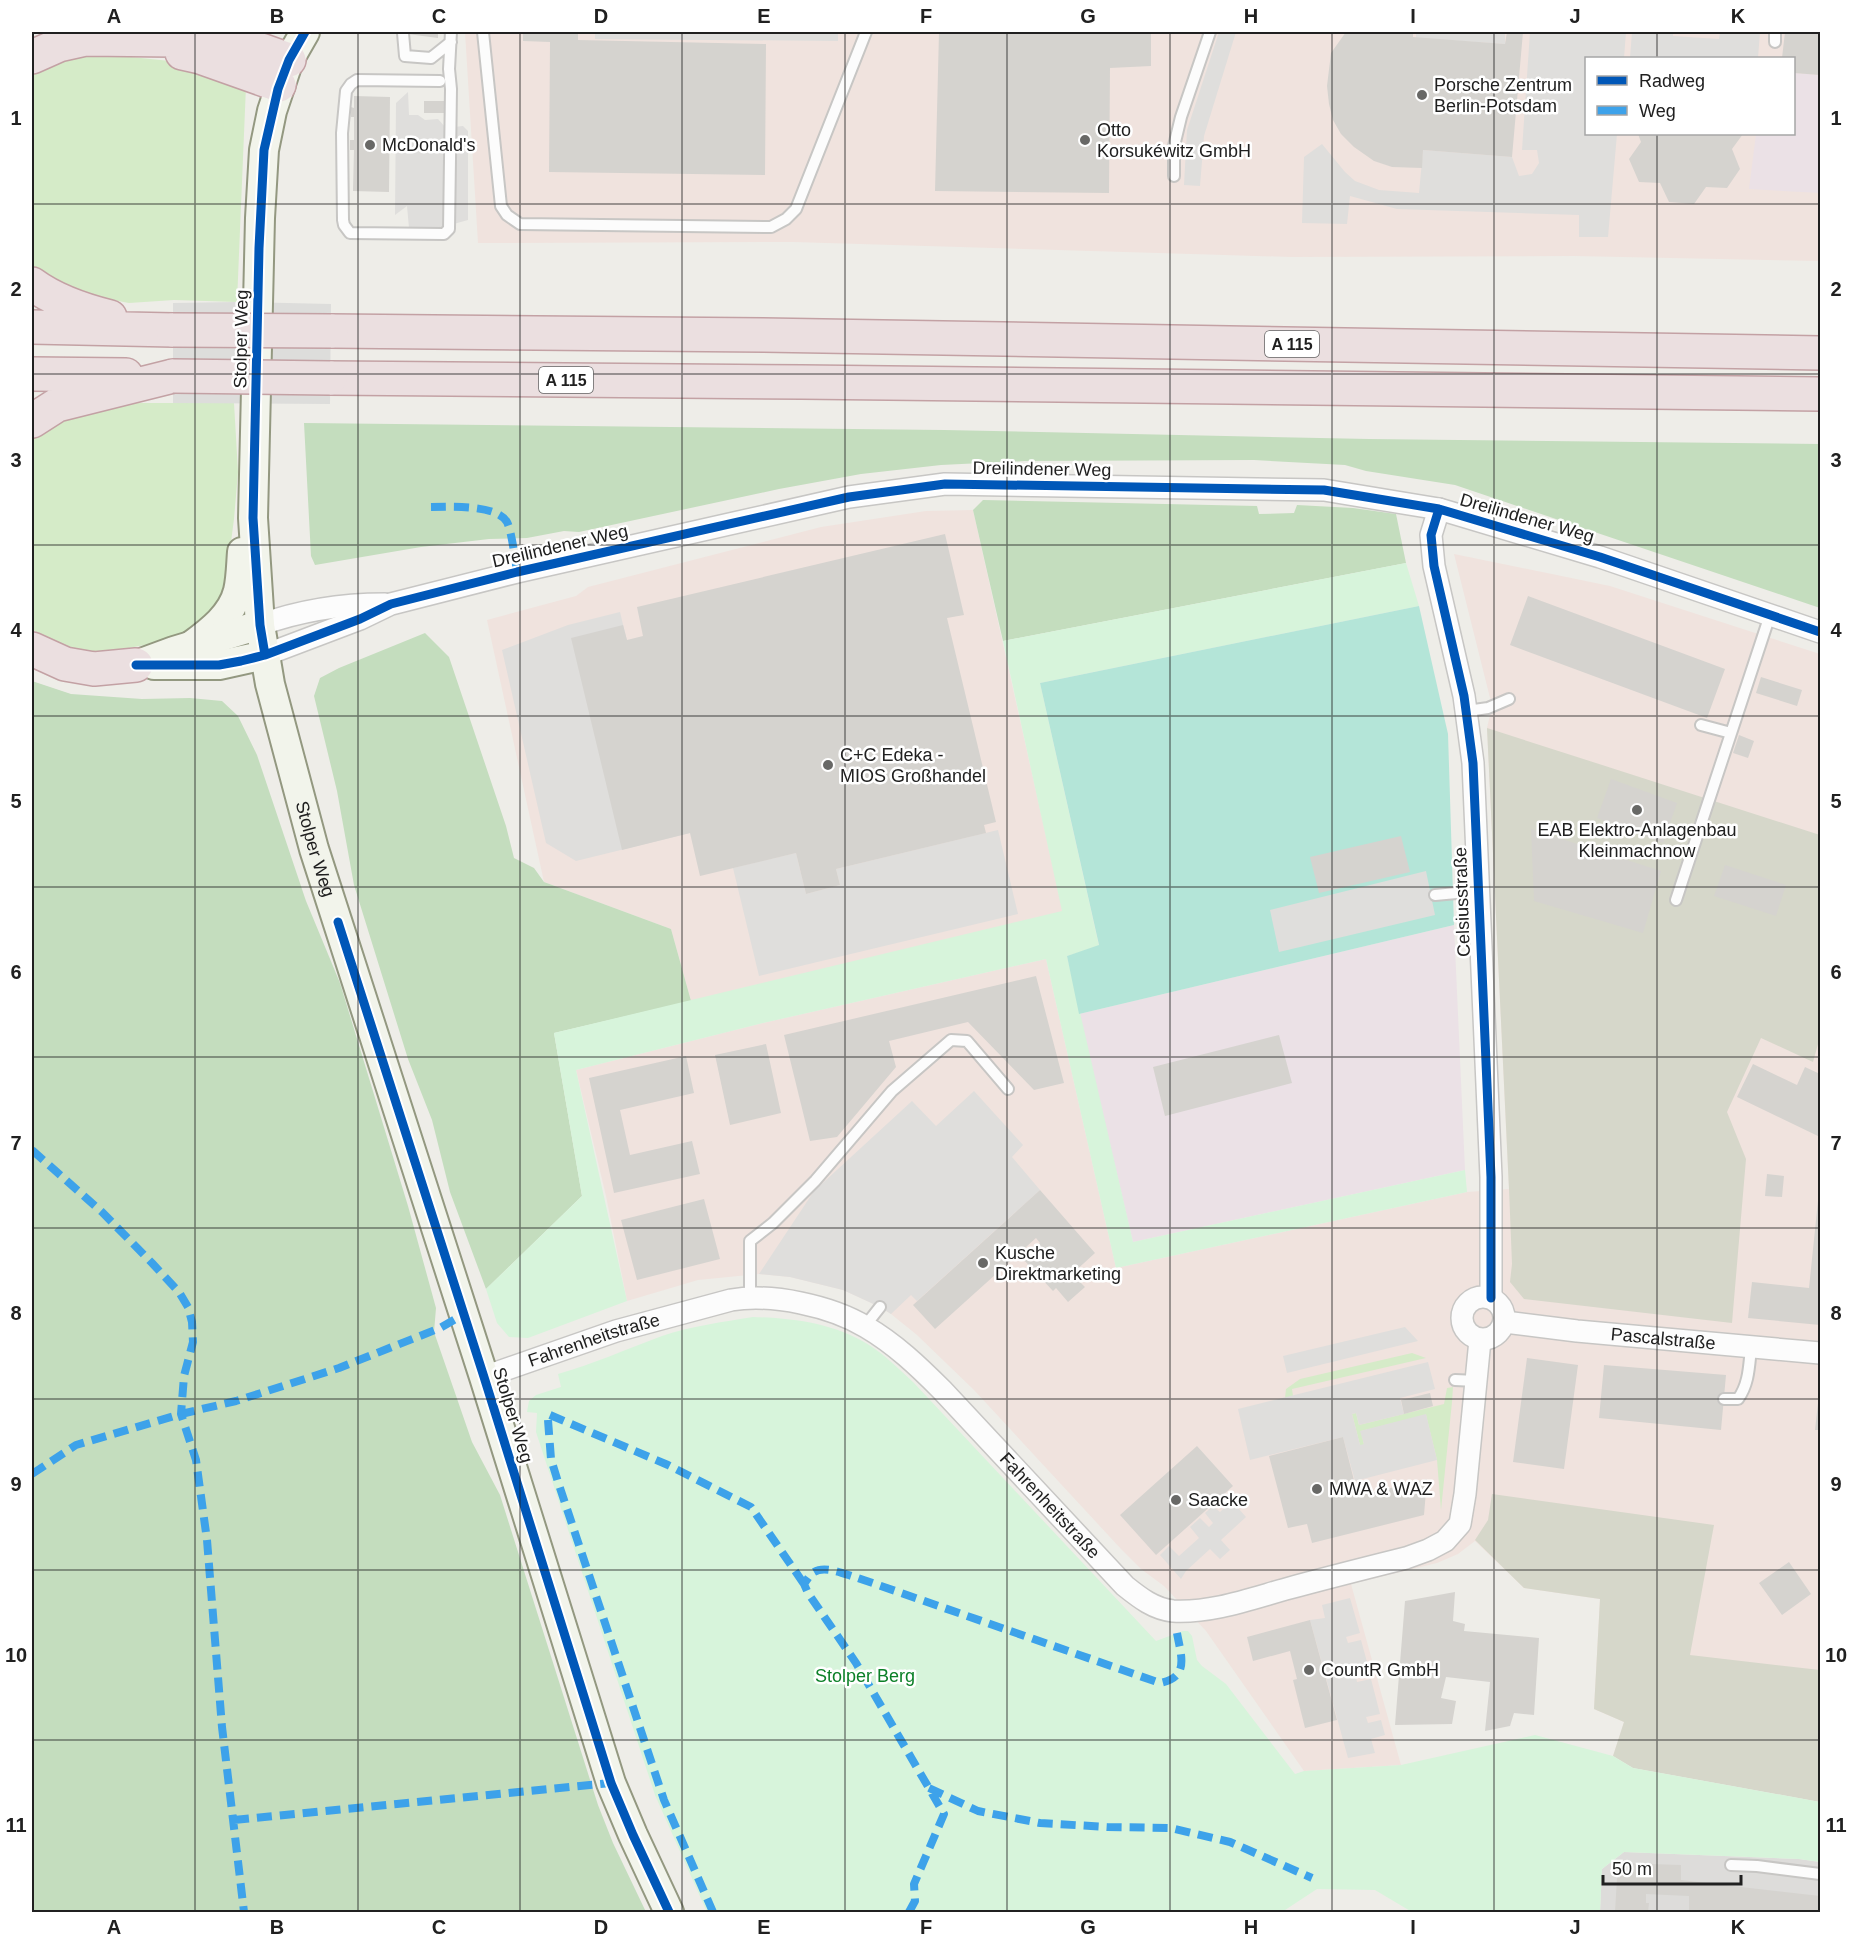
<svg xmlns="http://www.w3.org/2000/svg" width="1852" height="1944" font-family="Helvetica,sans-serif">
<rect width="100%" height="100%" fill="#eeede8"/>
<!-- residential -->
<path fill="#dddcda" d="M1624,1852L1799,1859L1820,1862V1912H1600L1602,1869Z"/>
<!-- commercial -->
<path fill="#f0e3de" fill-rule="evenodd" d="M465,32H1820V261L1574,256L1291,257L793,242L478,243ZM1586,58H1794V134H1586Z
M973,510L1063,912L691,1001L671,929L544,882L487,620L576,596L588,587L821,527L926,511Z
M1454,554L1610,586L1820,654V1802L1613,1756L1624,1722L1594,1709L1600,1599L1524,1588L1475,1541L1458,1554L1437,1563L1351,1584L1401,1765L1304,1771L1206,1631L1164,1586L1141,1569L1121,1549L974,1390L917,1335L891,1314L880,1307L843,1290L790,1277L759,1274L698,1280L627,1301L606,1196L576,1070L763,1023L1046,959L1116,1268L1467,1192L1509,1189L1487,728L1492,706Z"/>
<!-- industrial -->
<path fill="#ebe1e6" d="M1794,73L1820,75V193L1749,189L1756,134H1794Z
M1454,925L1465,1170L1133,1242L1079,1014Z"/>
<!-- construction -->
<path fill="#d6d7ca" d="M1487,728L1820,835V1037L1813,1062L1761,1038L1727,1112L1746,1159L1732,1323L1524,1299L1510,1282L1512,1264L1509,1189Z
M1492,1494L1714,1525L1690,1655L1820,1670V1802L1633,1768L1613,1756L1624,1722L1594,1709L1600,1599L1524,1588L1475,1540L1488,1520Z"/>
<!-- grass -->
<path fill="#d5ebc8" d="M93,53L189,63L246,86L237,302L174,300L129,303L70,292L32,270V76L50,64Z
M139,403H234L238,472L234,519L226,580L215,608L182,638L102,653L73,650L52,642L32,629V436L46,426L98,406Z
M1412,1353L1426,1358L1292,1389L1293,1396L1285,1398L1286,1389L1300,1379Z
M1453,1387L1452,1402L1441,1510L1437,1460L1426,1415L1361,1431L1364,1445H1360L1352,1414L1356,1413L1359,1425L1444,1404L1447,1388Z"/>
<!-- forest -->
<path fill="#c4ddbe" d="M304,423L944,430L1369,439L1820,444V608L1455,485L1366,471L1345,465L1254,460L1025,461L941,465L861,474L779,489L579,532L564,531L527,538L489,539L421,547L315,565L311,556Z
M983,500L1257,506L1259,514L1294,513L1297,505L1353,508L1396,514L1406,563L1003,641L973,510Z
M425,633L449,657L506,826L514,858L534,868L544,882L671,929L691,1001L554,1033L582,1196L486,1289L450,1192L432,1120L408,1059L354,885L337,791L314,696L320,678L339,668Z
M32,681L71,694L142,699L190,698L222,701L238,716L257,755L306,901L340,983L408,1206L436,1308L434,1332L472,1442L500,1495L598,1805L613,1843L646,1912H32Z"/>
<!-- park -->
<path fill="#d7f4db" d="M1406,563L1419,606L1040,683L1099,946L1067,956L1133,1242L1465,1170L1467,1192L1116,1268L1046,959L763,1023L576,1070L627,1301L528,1338L509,1337L497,1323L486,1289L582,1196L554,1033L1062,911L1003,641Z
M753,1317C792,1318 834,1323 869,1345C885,1355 900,1370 914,1383L1156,1641L1183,1631H1188L1192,1636L1197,1660L1202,1666L1226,1684L1295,1774L1304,1771L1401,1765L1535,1735L1613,1756L1633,1768L1820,1802V1862L1799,1859L1624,1852L1602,1869L1600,1912H1412L1375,1890L1317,1889L1282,1912H707L655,1795L536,1432L537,1413L527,1412L529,1401L536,1395L561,1387L558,1374C593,1364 627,1349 662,1336C691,1326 723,1322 753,1317Z"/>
<!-- pitch -->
<path fill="#b4e5d8" d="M1419,606L1448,734L1454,925L1079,1014L1067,956L1099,945L1040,683Z"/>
<!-- parking -->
<path fill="#dfdedc" d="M595,32H838V41L595,39Z
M1219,32H1236L1204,136L1200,186L1184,185L1187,130Z
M1416,32H1505V44L1416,38Z
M1530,32H1626L1624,58H1586V134H1617L1608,237H1579V215L1397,209L1350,196L1347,224L1302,223L1304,157L1322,144L1345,172L1355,181L1379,190L1419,193L1423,150L1512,157L1519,176L1532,174L1539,163L1537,150H1522Z
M1632,32H1673V36L1719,39L1720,32H1760L1758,58H1630Z
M408,92L409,115H418L425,120L438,119L446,128L463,126L468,131V220L432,230L409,228L407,206L395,215L396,103Z
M620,612L643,706L658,703L690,833L576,861L546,843L502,650L568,625Z
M998,830L1018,914L759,976L733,868L796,853L806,894L840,885L836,869Z
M1426,871L1435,915L1279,952L1270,910Z
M974,1091L1023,1145L1012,1157L1040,1190L917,1301L911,1295L891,1314L880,1307L843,1290L790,1277L759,1274L814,1191L912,1101L936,1126Z
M1405,1327L1418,1341L1287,1373L1283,1356Z
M1428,1362L1435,1389L1400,1398L1404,1414L1359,1425L1356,1413L1352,1414L1360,1445L1364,1444L1360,1431L1426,1414L1437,1460L1355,1481L1343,1437L1250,1460L1238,1409Z
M1232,1501L1246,1517L1221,1540L1230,1550L1220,1559L1210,1549L1186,1571L1181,1579L1160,1555L1169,1546L1179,1556L1199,1538L1190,1527L1200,1518L1209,1527L1213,1523L1205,1513L1213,1506L1220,1512Z
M1350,1598L1360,1633L1346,1637L1348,1643L1361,1640L1370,1673L1356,1677L1357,1682L1371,1679L1380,1714L1366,1717L1368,1723L1381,1720L1385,1735L1371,1739L1375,1753L1348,1758L1310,1620L1325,1618L1322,1605Z"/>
<!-- pier -->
<path fill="#dddddb" d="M237,302L331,304L330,404L173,403V303Z"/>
<!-- building -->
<path fill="#d5d3cf" d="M400,32H438V38L400,33Z
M523,32H578V40L766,44L765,175L549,172L550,42L523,41Z
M939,32H1151V66L1110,68L1109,193L935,191Z
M1346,32H1413V37L1505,44L1507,32H1523L1512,157L1423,150L1422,168L1392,167L1374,161L1354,147L1341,134L1333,120L1329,104L1327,86L1331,53Z
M1785,32H1820V75L1794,73V58H1782Z
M354,96L390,97L389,192L353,191L354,150H350V140H354V117H351V107L354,108Z
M424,101H444V113H424Z
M1638,134H1743L1732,149L1740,169L1727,188L1706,187L1694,204L1669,202L1660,183L1639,182L1629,159L1641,142Z
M945,534L964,615L947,618L996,822L984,825L986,833L836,869L840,885L806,894L796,853L700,876L690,833L622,850L571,638L623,625L627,640L643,636L637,607Z
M1528,596L1725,669L1707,718L1510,645Z
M1761,677L1802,690L1797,706L1756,693Z
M1739,735L1754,741L1748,758L1733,753Z
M1611,779L1677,803L1663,843L1597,818Z
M1531,829L1661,871L1643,933L1534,901Z
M1401,836L1410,872L1319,893L1310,857Z
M1725,865L1786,885L1776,916L1714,896Z
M1036,976L1064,1083L1034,1090L968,1022L889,1041L896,1067L837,1137L810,1141L784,1035Z
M1279,1035L1292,1083L1165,1116L1153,1067Z
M766,1044L781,1113L730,1125L715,1055Z
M686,1056L694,1093L620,1110L630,1155L692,1141L700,1174L614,1193L589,1078Z
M1753,1064L1797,1085L1805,1067L1820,1074V1137L1737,1097Z
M1767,1174L1784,1176L1782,1197L1765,1196Z
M1040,1190L1095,1253L1072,1274L1085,1287L1068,1302L1056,1288L1053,1291L1023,1259L1040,1243L1036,1238L935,1329L913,1305Z
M1819,1191H1820V1325L1748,1318L1752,1282L1809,1288Z
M704,1199L720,1259L637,1280L621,1220Z
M1527,1358L1578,1365L1564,1469L1513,1462Z
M1604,1365L1726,1375L1721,1430L1599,1418Z
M1430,1393L1433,1406L1404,1414L1401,1400Z
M1819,1394H1820V1430H1815Z
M1343,1437L1358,1496L1427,1479L1424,1515L1312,1543L1307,1524L1288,1528L1269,1456Z
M1197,1446L1233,1486L1156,1555L1120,1515Z
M1789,1562L1811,1594L1782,1615L1759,1583Z
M1455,1592L1453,1621L1465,1624L1464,1631L1539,1638L1534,1715L1514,1713L1510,1726L1485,1731L1490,1682L1446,1677L1441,1698L1456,1701L1452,1724L1395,1725L1405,1601Z
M1310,1620L1337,1720L1305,1728L1293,1680L1297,1679L1290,1651L1253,1661L1247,1637Z
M1621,1863L1681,1865V1880L1820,1896V1912H1703L1689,1910V1896L1646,1894V1903H1649L1648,1912H1615L1617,1878H1620Z"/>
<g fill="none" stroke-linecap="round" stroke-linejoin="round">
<defs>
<path id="lane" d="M483,32L501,206L507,215L520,224L771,227L786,219L796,209L866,32
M403,33L405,56L431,58L451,42
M1775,42V32
M440,81L357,80L351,84L346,91L342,133L343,220L344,225L350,233L444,234L449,229L451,89L449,69L451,32
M1174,176V146L1181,117L1210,32
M1467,711L1488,708L1509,699
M1701,725L1731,733
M1435,895L1478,891
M1676,900L1770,615
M750,1297V1241L773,1223L815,1181L892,1091L951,1040L967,1041L1008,1089
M865,1326L880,1307
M1455,1380L1476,1381
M1724,1399H1738C1749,1384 1749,1366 1751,1348
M1731,1865L1757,1866L1820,1874"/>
<g id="street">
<path d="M1439,509L1431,535L1434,566L1464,696L1473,763L1491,1177V1298"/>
<path d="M260,625C301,610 341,604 385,604"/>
<path d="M265,655L360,619L391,604L517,572L849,497L945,484L1324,490L1439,509L1600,557L1820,632"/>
<circle cx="1483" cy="1318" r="21"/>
<path id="s1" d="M1505,1322L1577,1331L1820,1353"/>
<path id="s2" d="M484,1377L616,1331L731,1300C772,1293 831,1306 866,1327C895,1344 918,1366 942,1390L1125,1586C1140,1598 1154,1609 1173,1611C1212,1613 1250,1599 1286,1589C1326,1578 1366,1568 1406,1558L1428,1550L1445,1541L1460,1524L1465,1494L1480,1340"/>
</g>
<g id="secondary">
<path id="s3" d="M305,32L289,60L272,111L264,150L260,218L253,518L260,625L270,684L314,849L484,1377L611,1783L633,1835L669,1912"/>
<path d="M192,645C211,631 232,615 238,591C241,578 241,564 242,552"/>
<path d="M136,665L174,651L260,625"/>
<path d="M154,665H219L265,655"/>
</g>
<path id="highway" d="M182,53L200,57L279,85
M32,57L59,45L86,39L173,40L231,43L261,50L289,60
M32,284C55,301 82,310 110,317
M32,327L173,330
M331,331L763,335L1820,353
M32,374L126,375
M330,378L802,382L1820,394
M32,421L57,405L173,376
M32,649L65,664L94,669L136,665"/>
</defs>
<!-- lane casing -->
<use href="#lane" stroke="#c7c6c4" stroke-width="14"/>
<!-- street casing -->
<use href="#street" stroke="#c7c6c4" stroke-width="24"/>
<!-- secondary casing -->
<use href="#secondary" stroke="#939880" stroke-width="32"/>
<!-- highway casing -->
<use href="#highway" stroke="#c3a1a4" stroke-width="36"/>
<!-- lane -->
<use href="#lane" stroke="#fcfcfc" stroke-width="10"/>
<!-- street -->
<use href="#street" stroke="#fcfcfc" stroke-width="21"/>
<!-- secondary -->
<use href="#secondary" stroke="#f2f4eb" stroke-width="28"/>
<!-- highway -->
<use href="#highway" stroke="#ebdfe0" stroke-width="33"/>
<defs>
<path id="highway-bridge" d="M173,330L331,331
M173,376L330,378"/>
</defs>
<!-- highway-bridge casing -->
<use href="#highway-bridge" stroke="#c3a1a4" stroke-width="36" stroke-linecap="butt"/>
<!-- highway-bridge -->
<use href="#highway-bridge" stroke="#ebdfe0" stroke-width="33"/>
<!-- quiet -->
<path stroke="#3da2ea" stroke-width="8" stroke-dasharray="15 8" stroke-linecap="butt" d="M431,507C448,507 497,504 507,522C512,532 515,560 517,572
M32,1150L102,1212L152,1263L179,1292L188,1307L192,1322L193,1342L184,1376L181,1414L196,1460L207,1540L222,1727L244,1912
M550,1415L668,1465L751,1507L804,1584
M548,1420L551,1459L558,1482L664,1800L713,1912
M32,1474L76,1445L181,1414L236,1401L339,1368L440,1328L464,1314
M929,1788L978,1811L1040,1823L1107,1827L1171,1828L1230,1842L1312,1878
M234,1820L611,1783
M909,1912L915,1901L914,1884L944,1814L856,1663L808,1593L804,1584C807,1580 810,1574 814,1572C826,1565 846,1575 858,1578L1160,1683C1190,1677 1181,1656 1177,1633"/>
<defs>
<path id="cycleway" d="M1439,509L1431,535L1434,566L1464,696L1473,763L1491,1177V1298
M265,655L260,625L253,518L259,248L264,150L278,89L289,60L305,32
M136,665H219L241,661L265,655L360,619L391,604L517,572L849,497L945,484L1324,490L1439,509L1600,557L1820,632
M338,922L484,1377L611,1783L633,1835L669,1912"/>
</defs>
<!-- cycleway casing -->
<use href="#cycleway" stroke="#fff" stroke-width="13"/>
<!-- cycleway -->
<use href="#cycleway" stroke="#0057b8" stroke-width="9"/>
</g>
<!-- grid -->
<path fill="none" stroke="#202020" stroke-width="1.5" stroke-opacity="0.55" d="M195,32V1912M358,32V1912M520,32V1912M682,32V1912M845,32V1912M1007,32V1912M1170,32V1912M1332,32V1912M1494,32V1912M1657,32V58M1657,134V1912M32,204H1820M32,374H1820M32,545H1820M32,716H1820M32,887H1820M32,1057H1820M32,1228H1820M32,1399H1820M32,1570H1820M32,1740H1820"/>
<!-- markers -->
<g fill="#686866" stroke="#fff" stroke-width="2">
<circle cx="1422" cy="95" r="6"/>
<circle cx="1085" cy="140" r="6"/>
<circle cx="370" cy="145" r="6"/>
<circle cx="828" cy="765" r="6"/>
<circle cx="1637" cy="810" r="6"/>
<circle cx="983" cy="1263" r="6"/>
<circle cx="1317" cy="1489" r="6"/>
<circle cx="1176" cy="1500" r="6"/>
<circle cx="1309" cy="1670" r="6"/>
</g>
<g text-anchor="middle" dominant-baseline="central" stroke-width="5" stroke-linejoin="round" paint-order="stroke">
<!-- shield labels -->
<g fill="#fff" stroke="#636363" stroke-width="1.5">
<rect x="1265" y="331" width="54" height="26" rx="4.5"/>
<rect x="539" y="367" width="54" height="26" rx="4.5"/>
</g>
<g font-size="16" font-weight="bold" fill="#202020">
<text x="1292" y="344">A 115</text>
<text x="566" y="380">A 115</text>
</g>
<!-- poi labels -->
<g font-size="18" fill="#202020" stroke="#fff" text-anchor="start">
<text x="1434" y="85">Porsche Zentrum<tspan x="1434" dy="21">Berlin-Potsdam</tspan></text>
<text x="1097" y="130">Otto<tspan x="1097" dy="21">Korsukéwitz GmbH</tspan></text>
<text x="382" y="145">McDonald's</text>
<text x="840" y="755">C+C Edeka -<tspan x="840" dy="21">MIOS Großhandel</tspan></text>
<text x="1637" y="830" text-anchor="middle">EAB Elektro-Anlagenbau<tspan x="1637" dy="21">Kleinmachnow</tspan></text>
<text x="995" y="1253">Kusche<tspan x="995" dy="21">Direktmarketing</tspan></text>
<text x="1329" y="1489">MWA &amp; WAZ</text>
<text x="1188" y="1500">Saacke</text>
<text x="1321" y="1670">CountR GmbH</text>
</g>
<!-- street labels -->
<g font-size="18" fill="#202020" stroke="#fff">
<text transform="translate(241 339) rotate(-89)">Stolper Weg</text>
<text transform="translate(1042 469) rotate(1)">Dreilindener Weg</text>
<text transform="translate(1527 518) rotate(16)">Dreilindener Weg</text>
<text transform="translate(560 546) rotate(-13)">Dreilindener Weg</text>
<text stroke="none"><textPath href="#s3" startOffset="832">Stolper Weg</textPath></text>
<text transform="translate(1462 902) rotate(-92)">Celsiusstraße</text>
<text stroke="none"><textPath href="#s1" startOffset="159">Pascalstraße</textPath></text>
<text stroke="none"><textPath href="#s2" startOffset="116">Fahrenheitstraße</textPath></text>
<text transform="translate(513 1415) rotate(73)">Stolper Weg</text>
<text stroke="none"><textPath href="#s2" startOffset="656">Fahrenheitstraße</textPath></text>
</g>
<!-- park labels -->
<g font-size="18" fill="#0c8028" stroke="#fff">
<text x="865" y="1676">Stolper Berg</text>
</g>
</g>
<!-- border -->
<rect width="1852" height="1944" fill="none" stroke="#ffffff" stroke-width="66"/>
<!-- legend -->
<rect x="1585" y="57" width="210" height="78" fill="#ffffff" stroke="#a6a6a6" stroke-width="1.5"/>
<rect x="1597" y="76" width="30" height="9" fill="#0057b8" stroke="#a6a6a6" stroke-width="1.5"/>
<text x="1639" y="87" font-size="18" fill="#202020">Radweg</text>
<rect x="1597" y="106" width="30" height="9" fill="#3da2ea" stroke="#a6a6a6" stroke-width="1.5"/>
<text x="1639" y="117" font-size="18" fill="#202020">Weg</text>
<!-- scale -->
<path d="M1603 1875v9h138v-9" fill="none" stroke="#202020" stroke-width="3"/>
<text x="1612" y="1875" font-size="18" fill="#202020" stroke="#ffffff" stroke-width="4.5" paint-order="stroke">50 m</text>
<rect x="33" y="33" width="1786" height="1878" fill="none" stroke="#202020" stroke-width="2"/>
<g font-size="20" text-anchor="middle" font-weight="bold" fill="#202020">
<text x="114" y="23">A</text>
<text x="277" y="23">B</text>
<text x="439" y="23">C</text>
<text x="601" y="23">D</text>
<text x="764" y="23">E</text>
<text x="926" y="23">F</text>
<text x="1088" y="23">G</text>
<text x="1251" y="23">H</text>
<text x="1413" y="23">I</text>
<text x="1575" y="23">J</text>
<text x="1738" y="23">K</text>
<text x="16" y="125">1</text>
<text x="1836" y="125">1</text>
<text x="16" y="296">2</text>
<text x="1836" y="296">2</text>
<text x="16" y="467">3</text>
<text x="1836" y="467">3</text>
<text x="16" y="637">4</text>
<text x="1836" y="637">4</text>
<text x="16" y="808">5</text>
<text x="1836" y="808">5</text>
<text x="16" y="979">6</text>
<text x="1836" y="979">6</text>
<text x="16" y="1150">7</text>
<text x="1836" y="1150">7</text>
<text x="16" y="1320">8</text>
<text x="1836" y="1320">8</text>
<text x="16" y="1491">9</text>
<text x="1836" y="1491">9</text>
<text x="16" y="1662">10</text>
<text x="1836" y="1662">10</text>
<text x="16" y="1832">11</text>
<text x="1836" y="1832">11</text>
<text x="114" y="1934">A</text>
<text x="277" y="1934">B</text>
<text x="439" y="1934">C</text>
<text x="601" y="1934">D</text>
<text x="764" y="1934">E</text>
<text x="926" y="1934">F</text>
<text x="1088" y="1934">G</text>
<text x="1251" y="1934">H</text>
<text x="1413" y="1934">I</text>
<text x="1575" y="1934">J</text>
<text x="1738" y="1934">K</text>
</g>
</svg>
